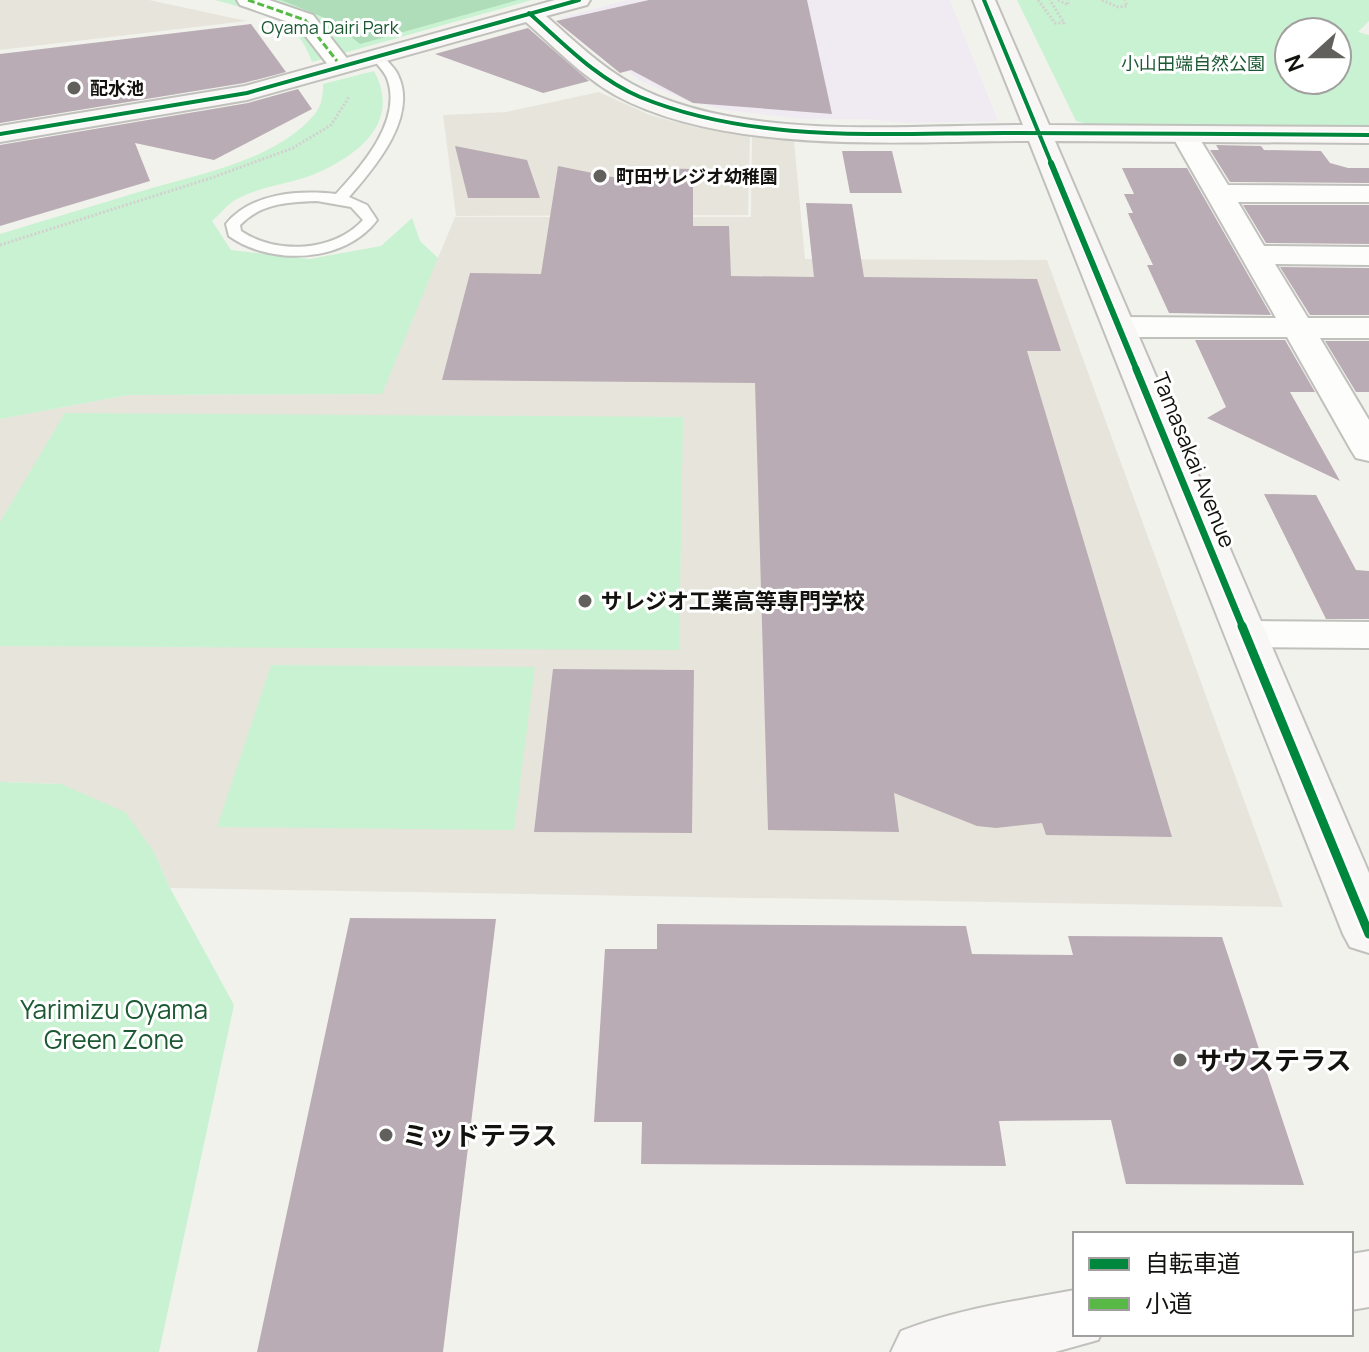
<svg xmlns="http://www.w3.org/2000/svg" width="1369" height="1352" font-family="Manrope,'Noto Sans JP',sans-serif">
<rect width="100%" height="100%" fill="#f2f2ed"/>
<!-- commercial -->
<path fill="#f0eaf3" d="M627,0H950L998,121L907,123L866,119H801L727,110L687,101L639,80L560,18Z"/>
<!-- built -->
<path fill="#e7e5db" d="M0,0H149L247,21L0,50Z
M599,92L650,115L695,127L750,136L748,215L456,216L443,115L506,112Z
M752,136L794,140L805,259L1047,260L1283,907L170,888L154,852L61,784L0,782V419L128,395L381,394L455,217H751Z"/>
<!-- green -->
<path fill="#c8f2d1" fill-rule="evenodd" d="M215,0H532L312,62C295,13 260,13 215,0Z
M1017,0H1369V21L1358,32L1369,35V126L1087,124L1076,121ZM1289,32H1337V80H1289Z
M374,71C401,121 361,153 317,173C292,184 259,186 235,200C227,205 219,215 212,221L231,250L309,259L381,246L412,218L420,241L438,258L382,394L128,395L0,419V234C47,220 95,205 142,191C199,174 275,161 315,114C322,105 323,95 323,84Z
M65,413L683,417L679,650L0,646V522Z
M271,665L535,667L514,830L217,827Z
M0,782L61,784L125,812L154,852L170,888L234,1005L159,1352H0Z"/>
<!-- forest -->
<path fill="#afddba" d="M281,0H518L360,44L330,20Z"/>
<!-- building -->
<path fill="#baacb5" d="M649,0H807L832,114L693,103L631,70L620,73L556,21Z
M251,24L286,72L244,83L0,123V54Z
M528,28L589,81L543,93L435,54Z
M298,89L312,109L214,160L135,143L150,181L0,226V145L248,103Z
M1216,145L1261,146L1264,150L1321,151L1330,163L1348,168H1369V183L1230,182L1210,150H1219Z
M455,146L527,160L540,198H468Z
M842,151H892L902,193H850Z
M558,166L637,182L642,168L693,169V226H729L731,276L814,277L806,203L852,204L864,277L1037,279L1061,351H1027L1172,837L1046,835L1042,823L996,828L977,826L894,793L899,832L768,830L755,383L442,380L470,273L541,274Z
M1122,168H1187L1271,315L1169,313L1147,265H1153L1128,213H1133L1124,194H1134Z
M1243,205H1369V244L1266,243Z
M1280,267L1369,268V315H1310Z
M1195,340H1285L1315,392H1290L1340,481L1207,418L1226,407Z
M1325,341H1369V392H1356Z
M1264,494L1316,495L1356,570L1369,571V619H1326Z
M553,669L694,670L692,833L534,832Z
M350,918L496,919L443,1352H257Z
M657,924L966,926L972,954L1073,955L1068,936L1222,937L1304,1185L1126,1184L1111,1120L999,1121L1006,1166L641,1164L642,1122H594L605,949H657Z"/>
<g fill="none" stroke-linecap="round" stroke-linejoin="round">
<defs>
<path id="lane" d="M374,56H382C387,61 395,68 398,75C418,117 375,167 349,197L367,205L377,220C345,263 271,266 229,236L226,224C251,193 298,190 336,194C362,166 403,120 387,78C384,71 377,64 372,58ZM317,201L351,207L363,220C334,252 276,255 241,231L240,225C261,203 289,202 317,201Z"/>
<path id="street" d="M237,0H269L313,15L349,61L345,66H329L297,25L240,5Z
M1184,126L1193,128L1228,185L1369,186V202H1238L1264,246L1369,247V265L1275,264L1308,318H1369V338H1320L1369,420V461L1356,458L1351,450L1287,337H1120L1109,334L1104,327L1109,320L1120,317L1276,318L1171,134L1175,128Z
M1246,621L1369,622V648L1246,647L1231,643L1225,634L1231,625Z"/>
<path id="secondary" d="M555,0H590L587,5L546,16C573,40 600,66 632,84C738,142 904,125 1023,125L973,0H995L1049,125L1369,127V143L1055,141L1369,873V953L1350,947L1343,934L1029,141C905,141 727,156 615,95C582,76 554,47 526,22L247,100L0,142V126L245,86Z
M1369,1251V1307L1351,1310V1254Z
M1075,1290V1334H1101L1098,1340L1055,1352H891L901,1331C957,1309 1016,1301 1075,1290Z"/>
</defs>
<!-- lane casing -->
<use href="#lane" stroke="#c0c0bc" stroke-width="4"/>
<!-- street casing -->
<use href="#street" stroke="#c0c0bc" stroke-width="4"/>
<!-- secondary casing -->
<use href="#secondary" stroke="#c0c0bc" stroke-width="4"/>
<!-- path -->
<path stroke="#d2d1cf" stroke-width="3" stroke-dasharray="2 2" stroke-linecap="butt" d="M1038,0L1055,23H1064L1050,0
M1058,0L1068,5V0
M1102,0L1118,7L1127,6L1125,0
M0,245L211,178L293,148L331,125L349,97"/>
<!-- lane -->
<use href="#lane" fill="#fdfdfc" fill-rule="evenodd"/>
<!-- street -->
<use href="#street" fill="#fdfdfc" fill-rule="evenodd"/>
<!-- secondary -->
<use href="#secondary" fill="#f9f6f6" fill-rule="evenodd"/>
<!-- quiet -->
<path stroke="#58b947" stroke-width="3" stroke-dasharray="7 3" stroke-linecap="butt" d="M248,0L305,20L337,61"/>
<defs>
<path id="cycleway-far3" d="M984,0L1052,165
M529,13C563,43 597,79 640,97C755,144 884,133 1005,133C1126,133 1248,134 1369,135
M0,134L247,93L579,0"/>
<path id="cycleway-far2" d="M1051,163L1137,371"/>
<path id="cycleway-far1" d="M1136,369L1243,628"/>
<path id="cycleway" d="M1242,626L1369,934"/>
</defs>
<!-- cycleway-far3 casing -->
<use href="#cycleway-far3" stroke="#fff" stroke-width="7"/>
<!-- cycleway-far2 casing -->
<use href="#cycleway-far2" stroke="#fff" stroke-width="9"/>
<!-- cycleway-far1 casing -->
<use href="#cycleway-far1" stroke="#fff" stroke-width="11"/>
<!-- cycleway casing -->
<use href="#cycleway" stroke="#fff" stroke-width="14"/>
<!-- cycleway-far3 -->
<use href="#cycleway-far3" stroke="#00873e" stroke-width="4"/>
<!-- cycleway-far2 -->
<use href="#cycleway-far2" stroke="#00873e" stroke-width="6"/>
<!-- cycleway-far1 -->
<use href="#cycleway-far1" stroke="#00873e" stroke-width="7"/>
<!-- cycleway -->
<use href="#cycleway" stroke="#00873e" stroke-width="9"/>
</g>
<!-- markers -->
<g fill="#61605d" stroke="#fff" stroke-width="3">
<circle cx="74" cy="88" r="8"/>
<circle cx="600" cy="176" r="8"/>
<circle cx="585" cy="601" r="8"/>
<circle cx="1180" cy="1060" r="8"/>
<circle cx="386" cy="1135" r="8"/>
</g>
<g text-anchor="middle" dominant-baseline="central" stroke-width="6" stroke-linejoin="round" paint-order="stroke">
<!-- far-park labels -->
<g font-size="18" fill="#1c5933" stroke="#fff">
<text x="330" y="27">Oyama Dairi Park</text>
<text x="1193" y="63">小山田端自然公園</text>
</g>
<!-- far-poi labels -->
<g font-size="18" font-weight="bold" fill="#13120f" stroke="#fff" text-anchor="start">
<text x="90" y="88">配水池</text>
<text x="616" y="176">町田サレジオ幼稚園</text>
</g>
<!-- street labels -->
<g font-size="22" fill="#13120f" stroke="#fff">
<text transform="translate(1194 460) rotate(68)">Tamasakai Avenue</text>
</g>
<!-- poi labels -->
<g font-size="22" font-weight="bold" fill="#13120f" stroke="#fff" text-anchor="start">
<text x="601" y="601">サレジオ工業高等専門学校</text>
</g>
<!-- near-park labels -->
<g font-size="26" fill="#1c5933" stroke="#fff">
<text x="114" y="1009">Yarimizu Oyama<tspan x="114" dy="30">Green Zone</tspan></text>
</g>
<!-- near-poi labels -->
<g font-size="26" font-weight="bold" fill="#13120f" stroke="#fff" text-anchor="start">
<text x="1196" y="1060">サウステラス</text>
<text x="402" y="1135">ミッドテラス</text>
</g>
</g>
<!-- legend -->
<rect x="1073" y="1232" width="280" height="104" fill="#ffffff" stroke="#a1a09f" stroke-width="2"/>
<rect x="1089" y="1258" width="40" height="12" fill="#00873e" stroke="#a1a09f" stroke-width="2"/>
<text x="1145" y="1272" font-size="24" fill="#13120f">自転車道</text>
<rect x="1089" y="1298" width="40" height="12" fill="#58b947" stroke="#a1a09f" stroke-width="2"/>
<text x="1145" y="1312" font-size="24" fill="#13120f">小道</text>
<!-- north arrow -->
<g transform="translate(1313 56) rotate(249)"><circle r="38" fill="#ffffff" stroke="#a1a09f" stroke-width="2"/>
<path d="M0-6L14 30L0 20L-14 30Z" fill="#61605d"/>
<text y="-12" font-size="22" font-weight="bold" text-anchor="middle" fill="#13120f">N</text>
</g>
</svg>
